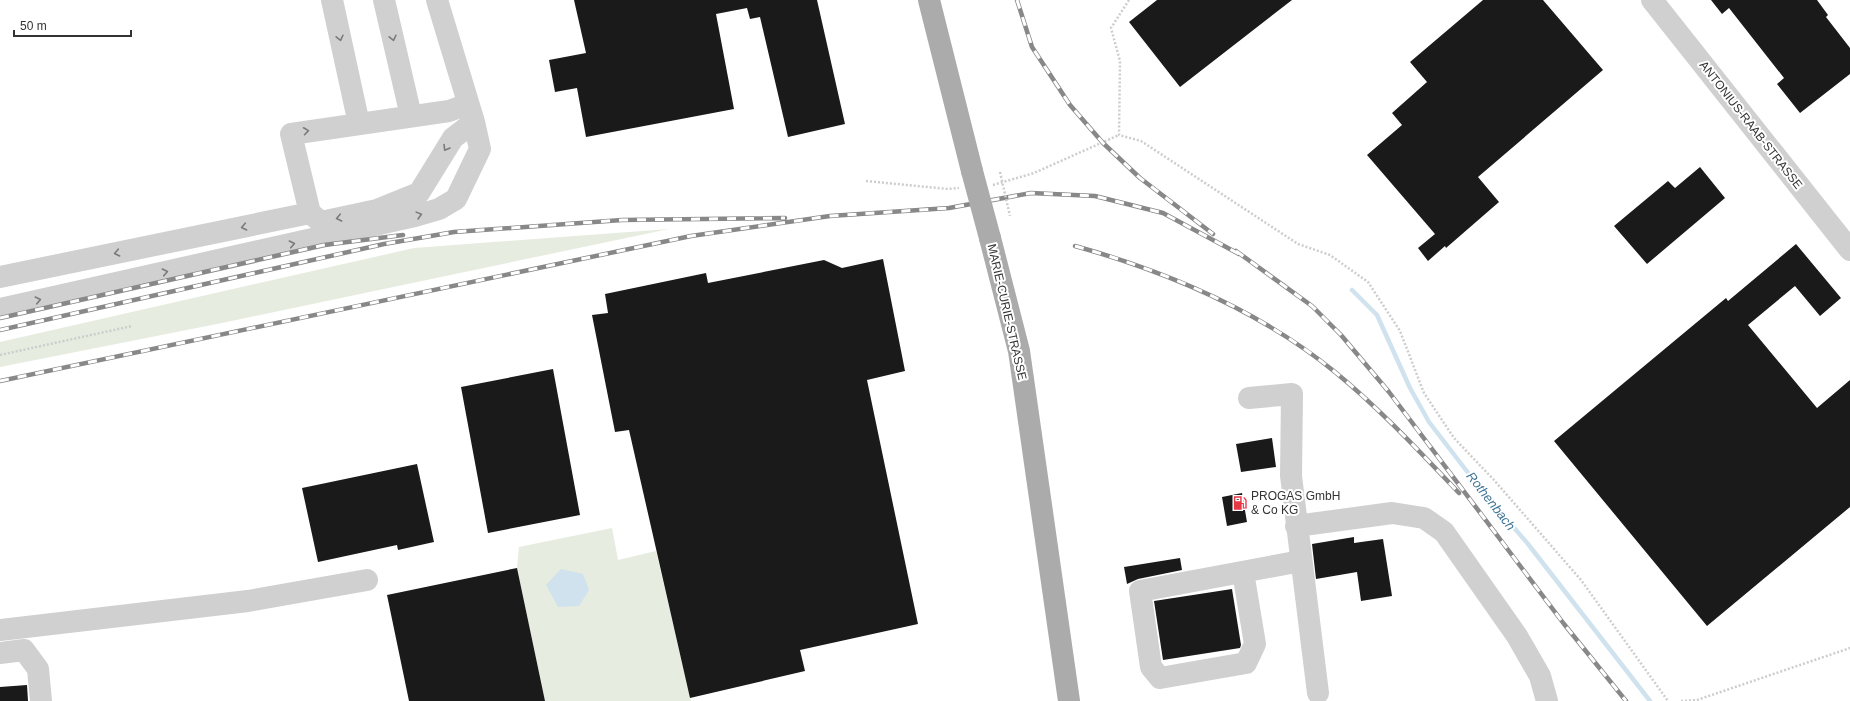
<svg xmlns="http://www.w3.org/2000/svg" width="1850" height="701" font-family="Helvetica,sans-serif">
<rect width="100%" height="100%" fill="#fff"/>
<!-- green -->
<path fill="#e6ecdf" d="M669,229L222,323L0,367V342L414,248Z
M612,528L618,560L656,551L691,701H545L517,568L519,547Z"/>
<!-- water -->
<path fill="#cfe2ee" d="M561,569L583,574L589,590L579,606L558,607L546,585Z"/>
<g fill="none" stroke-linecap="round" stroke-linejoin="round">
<!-- stream -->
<path stroke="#cfe2ee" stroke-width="4.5" d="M1352,290L1377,315L1410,388L1429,422L1479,487L1528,544L1650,701"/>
</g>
<!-- building -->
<path fill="#1a1a1a" d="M574,0H817L845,124L788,137L760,17L750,19L747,8L716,14L734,109L586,137L577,88L555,92L549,60L586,53Z
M1157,0H1292L1180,87L1129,22Z
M1483,0H1543L1603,70L1478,177L1499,202L1446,248L1445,246L1428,261L1418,248L1435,234L1367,155L1402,125L1392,113L1427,82L1410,62Z
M1711,0H1817L1828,15L1826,17L1850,48V74L1800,113L1777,84L1784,78L1729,8L1722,14Z
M1700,167L1725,198L1647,264L1614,226L1668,181L1675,188Z
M1796,244L1841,298L1820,316L1795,286L1748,325L1817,408L1850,380V507L1707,626L1554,441L1726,298L1728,301Z
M883,259L905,371L867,380L918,624L800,650L805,671L690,698L629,430L615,432L592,315L608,313L605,294L706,273L708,283L824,260L842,268Z
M553,369L580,515L488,533L461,387Z
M1272,438L1276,467L1241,472L1236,444Z
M417,464L434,542L398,550L397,545L318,562L302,488Z
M1242,493L1247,522L1227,526L1222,497Z
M1354,537V543L1383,539L1392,596L1361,601L1357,572L1316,579L1312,544Z
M1180,558L1182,570L1138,579L1127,584L1124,567Z
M517,568L545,701H409L387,595Z
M1232,589L1241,645L1240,648L1163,660L1154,601Z
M27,685L28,701H0V687Z"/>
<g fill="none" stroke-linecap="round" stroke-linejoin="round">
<!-- path -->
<path stroke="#cdcdcd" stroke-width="2.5" stroke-dasharray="2 2" stroke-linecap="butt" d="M1129,0L1111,28L1120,61L1119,135L1141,141L1298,244L1330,255L1368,282L1400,331L1424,393L1454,438L1494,480L1581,580L1668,701
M866,181L948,189L959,188
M993,185L1034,173L1119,135
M0,355L132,326
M1681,701L1697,700L1850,648"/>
<!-- minor -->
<path stroke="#d0d0d0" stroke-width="22" d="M332,0L359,124
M384,0L411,116
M1652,0L1850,250
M468,104L449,111L291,134L310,213L321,222L377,210L419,193L453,138L474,122
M0,277L310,213
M0,309L415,216L439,209L456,199L480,149L474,122L437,0
M1249,398L1292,394L1291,476L1318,693
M1296,526L1392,513L1424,518L1444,532L1517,636L1540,676L1547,701
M1243,572L1255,644L1246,663L1160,678L1151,667L1140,591L1301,561
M0,630L248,601L367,580
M0,653L24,650L38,669L41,701"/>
<!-- major -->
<path stroke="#ababab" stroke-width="22" d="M929,0L972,171
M990,238L1019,351L1069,701"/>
<defs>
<path id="rail" d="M1017,0L1032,47L1070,105L1103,143L1140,178L1213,234
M1075,246C1168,272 1260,311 1335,372C1380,409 1419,451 1459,493
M1236,251L1312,306L1341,335L1389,392L1564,624L1626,701
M0,318L324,245L403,235
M0,330L384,244L454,232L622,220L785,218
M0,381L691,236L830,216L949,208L1031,193L1095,196L1163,213L1239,254"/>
</defs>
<!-- rail casing -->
<use href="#rail" stroke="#888" stroke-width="4.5"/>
<!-- rail -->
<use href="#rail" stroke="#fff" stroke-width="3" stroke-dasharray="9" stroke-linecap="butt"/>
<!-- path-bridge -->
<path stroke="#cdcdcd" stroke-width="2.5" stroke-dasharray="2 2" stroke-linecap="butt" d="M1000,172L1010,216"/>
<!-- major-bridge -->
<path stroke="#ababab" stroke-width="22" d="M972,171L990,238"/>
</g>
<!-- one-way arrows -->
<defs><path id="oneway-chevron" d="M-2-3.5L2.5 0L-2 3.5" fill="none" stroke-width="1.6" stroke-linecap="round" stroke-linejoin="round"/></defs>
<g stroke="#7a7a7a">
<use href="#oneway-chevron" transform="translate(340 38) rotate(77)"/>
<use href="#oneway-chevron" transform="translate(393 38) rotate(77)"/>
<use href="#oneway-chevron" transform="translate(306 131) rotate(-8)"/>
<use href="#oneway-chevron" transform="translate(446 148) rotate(121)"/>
<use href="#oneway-chevron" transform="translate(419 215) rotate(-15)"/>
<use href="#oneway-chevron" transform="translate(339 218) rotate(168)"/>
<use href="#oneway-chevron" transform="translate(244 227) rotate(168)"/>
<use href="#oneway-chevron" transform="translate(292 244) rotate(-12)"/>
<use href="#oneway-chevron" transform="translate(117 253) rotate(168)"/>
<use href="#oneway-chevron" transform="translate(165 272) rotate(-12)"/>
<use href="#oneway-chevron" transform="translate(38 300) rotate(-13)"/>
</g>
<!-- icons -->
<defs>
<symbol id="fuel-bare" viewBox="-9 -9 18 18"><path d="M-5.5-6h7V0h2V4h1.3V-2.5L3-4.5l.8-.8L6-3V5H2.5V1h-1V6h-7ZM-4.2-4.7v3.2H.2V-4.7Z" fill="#e63946" stroke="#fff" stroke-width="2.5" paint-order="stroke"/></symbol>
</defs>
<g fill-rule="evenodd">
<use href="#fuel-bare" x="1230" y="493" width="20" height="20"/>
</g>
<g text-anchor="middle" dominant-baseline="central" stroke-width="4" stroke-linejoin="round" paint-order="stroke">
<!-- street labels -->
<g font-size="12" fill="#333" stroke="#fff">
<text transform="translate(1751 125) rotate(52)">ANTONIUS-RAAB-STRASSE</text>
<text transform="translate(1007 312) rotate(77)">MARIE-CURIE-STRASSE</text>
</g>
<!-- poi labels -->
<g font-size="12" fill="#333" stroke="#fff" text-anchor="start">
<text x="1251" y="496">PROGAS GmbH<tspan x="1251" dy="14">&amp; Co KG</tspan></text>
</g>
<!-- water labels -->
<g font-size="13" font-style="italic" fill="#3f7597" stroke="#fff">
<text transform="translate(1491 501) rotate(52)">Rothenbach</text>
</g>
</g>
<!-- scale -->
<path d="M14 30v6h117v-6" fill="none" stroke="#333333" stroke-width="2"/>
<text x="20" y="30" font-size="12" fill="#333333" stroke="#ffffff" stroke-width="3" paint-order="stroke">50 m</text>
</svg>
